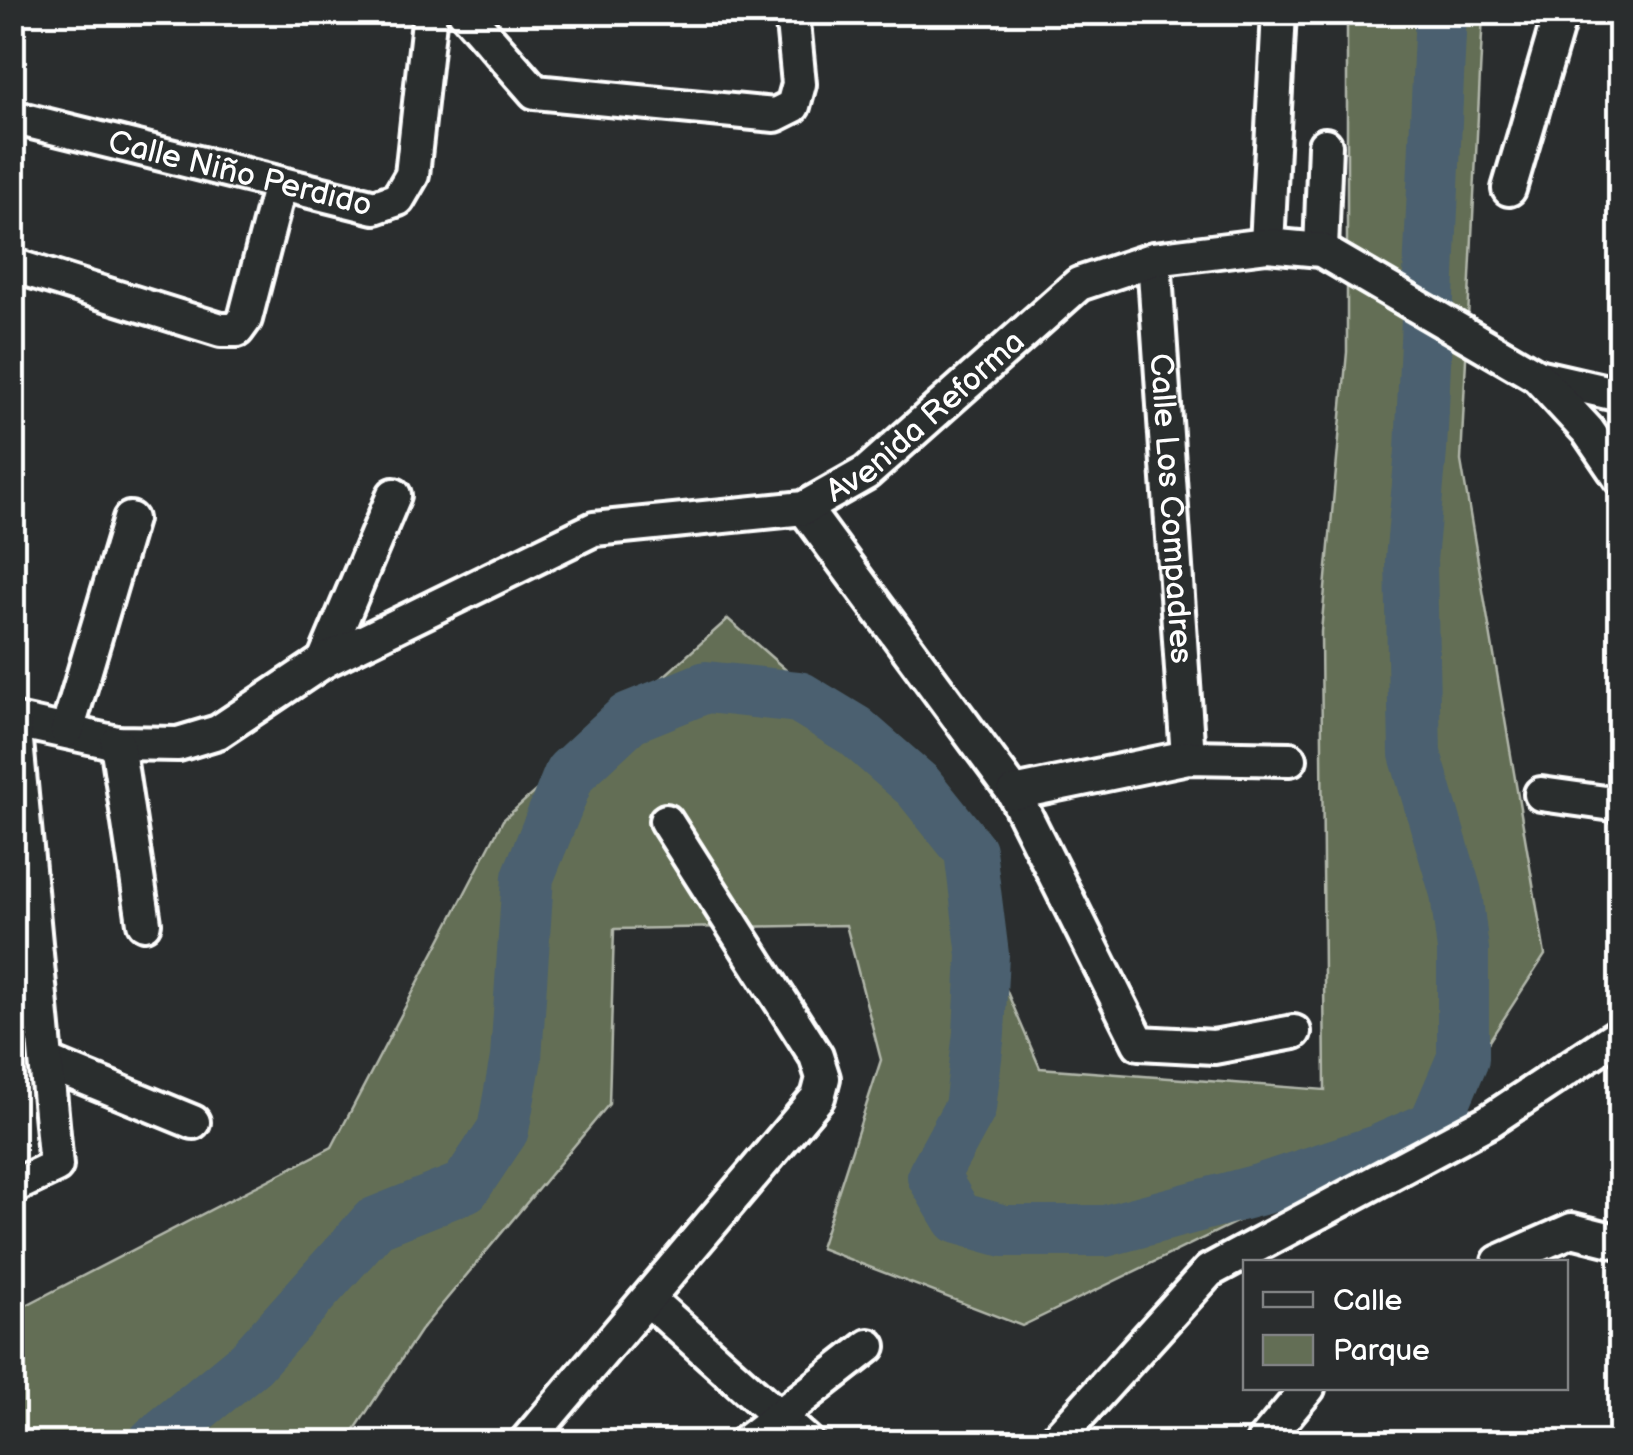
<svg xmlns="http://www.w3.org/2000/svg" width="1633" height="1455" font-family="'Balsamiq Sans',sans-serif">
<rect width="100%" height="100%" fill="#2a2d2e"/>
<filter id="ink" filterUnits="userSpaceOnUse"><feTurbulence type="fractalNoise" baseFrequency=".01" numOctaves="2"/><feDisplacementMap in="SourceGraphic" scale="20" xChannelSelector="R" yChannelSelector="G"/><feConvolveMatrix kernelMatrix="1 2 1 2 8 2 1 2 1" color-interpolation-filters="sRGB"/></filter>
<g filter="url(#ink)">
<!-- green -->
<path fill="#636e55" stroke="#b1b6aa" stroke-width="2.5" d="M1347,13H1483L1461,461L1545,955L1434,1126L1022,1326L820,1248L881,1060L846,925L614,929L609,1104L420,1331L354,1431L331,1442H13V1312L332,1147L503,820L728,619L918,786L1040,1068L1325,1090L1321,632L1347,352Z"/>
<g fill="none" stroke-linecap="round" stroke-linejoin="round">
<!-- river -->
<path stroke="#4b616f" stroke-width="52" d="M154,1442L251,1362L375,1223L465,1187L503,1130L516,1058L528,877L570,773L629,718L706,687L799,697L855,731L918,786L970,851L983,955L979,1033L970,1108L933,1176L958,1218L1004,1231H1105L1262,1189L1377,1151L1434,1126L1463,1058V950L1456,893L1415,754L1411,560L1421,451L1441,12"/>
<defs>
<g id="minor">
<path d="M465,12L535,92L775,115L793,106L799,84L792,12"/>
<path id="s1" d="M12,117L375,207L398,199L412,175L430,12"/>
<path d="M1509,189L1561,12"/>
<path d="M1267,245L1279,12"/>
<path d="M1321,250L1325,145"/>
<path id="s2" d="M1154,259L1188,757"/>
<path d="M12,265L221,330H237L245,319L280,184"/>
<path d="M1537,376L1620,395"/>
<path d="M804,508L1014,793L1139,1043L1214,1047L1294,1032"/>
<path d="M324,661L394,495"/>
<path id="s3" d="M12,720L117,743L178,744L218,732L324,661L594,529L804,508L866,473L1079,284L1154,259L1267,245L1321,250L1537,376L1588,431L1620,478"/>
<path d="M67,731L130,519"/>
<path d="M117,743L144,923"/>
<path d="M1014,793L1188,757L1290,759"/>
<path d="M1541,794L1620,805"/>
<path d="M49,1063L193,1122"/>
<path d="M12,1187L56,1166L14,720"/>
<path d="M1499,1262L1572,1230L1620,1242"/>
<path d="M649,1300L807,1442"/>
<path d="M526,1442L818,1097L823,1078L816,1056L666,821"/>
<path d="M746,1442L869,1346"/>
<path d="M1054,1442L1209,1271L1489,1121L1620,1034"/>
<path d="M1263,1442L1308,1388"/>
</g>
</defs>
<!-- minor casing -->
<use href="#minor" stroke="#fff" stroke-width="40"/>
<!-- minor -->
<use href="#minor" stroke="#2a2d2e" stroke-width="32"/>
</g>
</g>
<g text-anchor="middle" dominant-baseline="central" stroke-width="8" stroke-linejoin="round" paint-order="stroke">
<!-- street labels -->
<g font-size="32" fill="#fff" stroke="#2a2d2e">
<text stroke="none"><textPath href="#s1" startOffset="235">Calle Niño Perdido</textPath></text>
<text stroke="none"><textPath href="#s3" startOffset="1002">Avenida Reforma</textPath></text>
<text stroke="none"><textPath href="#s2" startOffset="250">Calle Los Compadres</textPath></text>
</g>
</g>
<!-- margin -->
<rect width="1633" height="1455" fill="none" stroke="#2a2d2e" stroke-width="50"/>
<rect x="25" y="25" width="1583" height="1405" fill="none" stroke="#fff" stroke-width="4" filter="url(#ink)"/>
<!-- legend -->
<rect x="1243" y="1260" width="325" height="130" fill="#2a2d2e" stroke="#7f8182" stroke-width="2.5"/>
<rect x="1263" y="1292" width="50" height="15" fill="#2a2d2e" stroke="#7f8182" stroke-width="2.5"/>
<text x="1333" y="1310" font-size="30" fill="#ffffff">Calle</text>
<rect x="1263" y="1335" width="50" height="30" fill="#636e55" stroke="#7f8182" stroke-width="2.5"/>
<text x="1333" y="1360" font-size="30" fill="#ffffff">Parque</text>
</svg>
